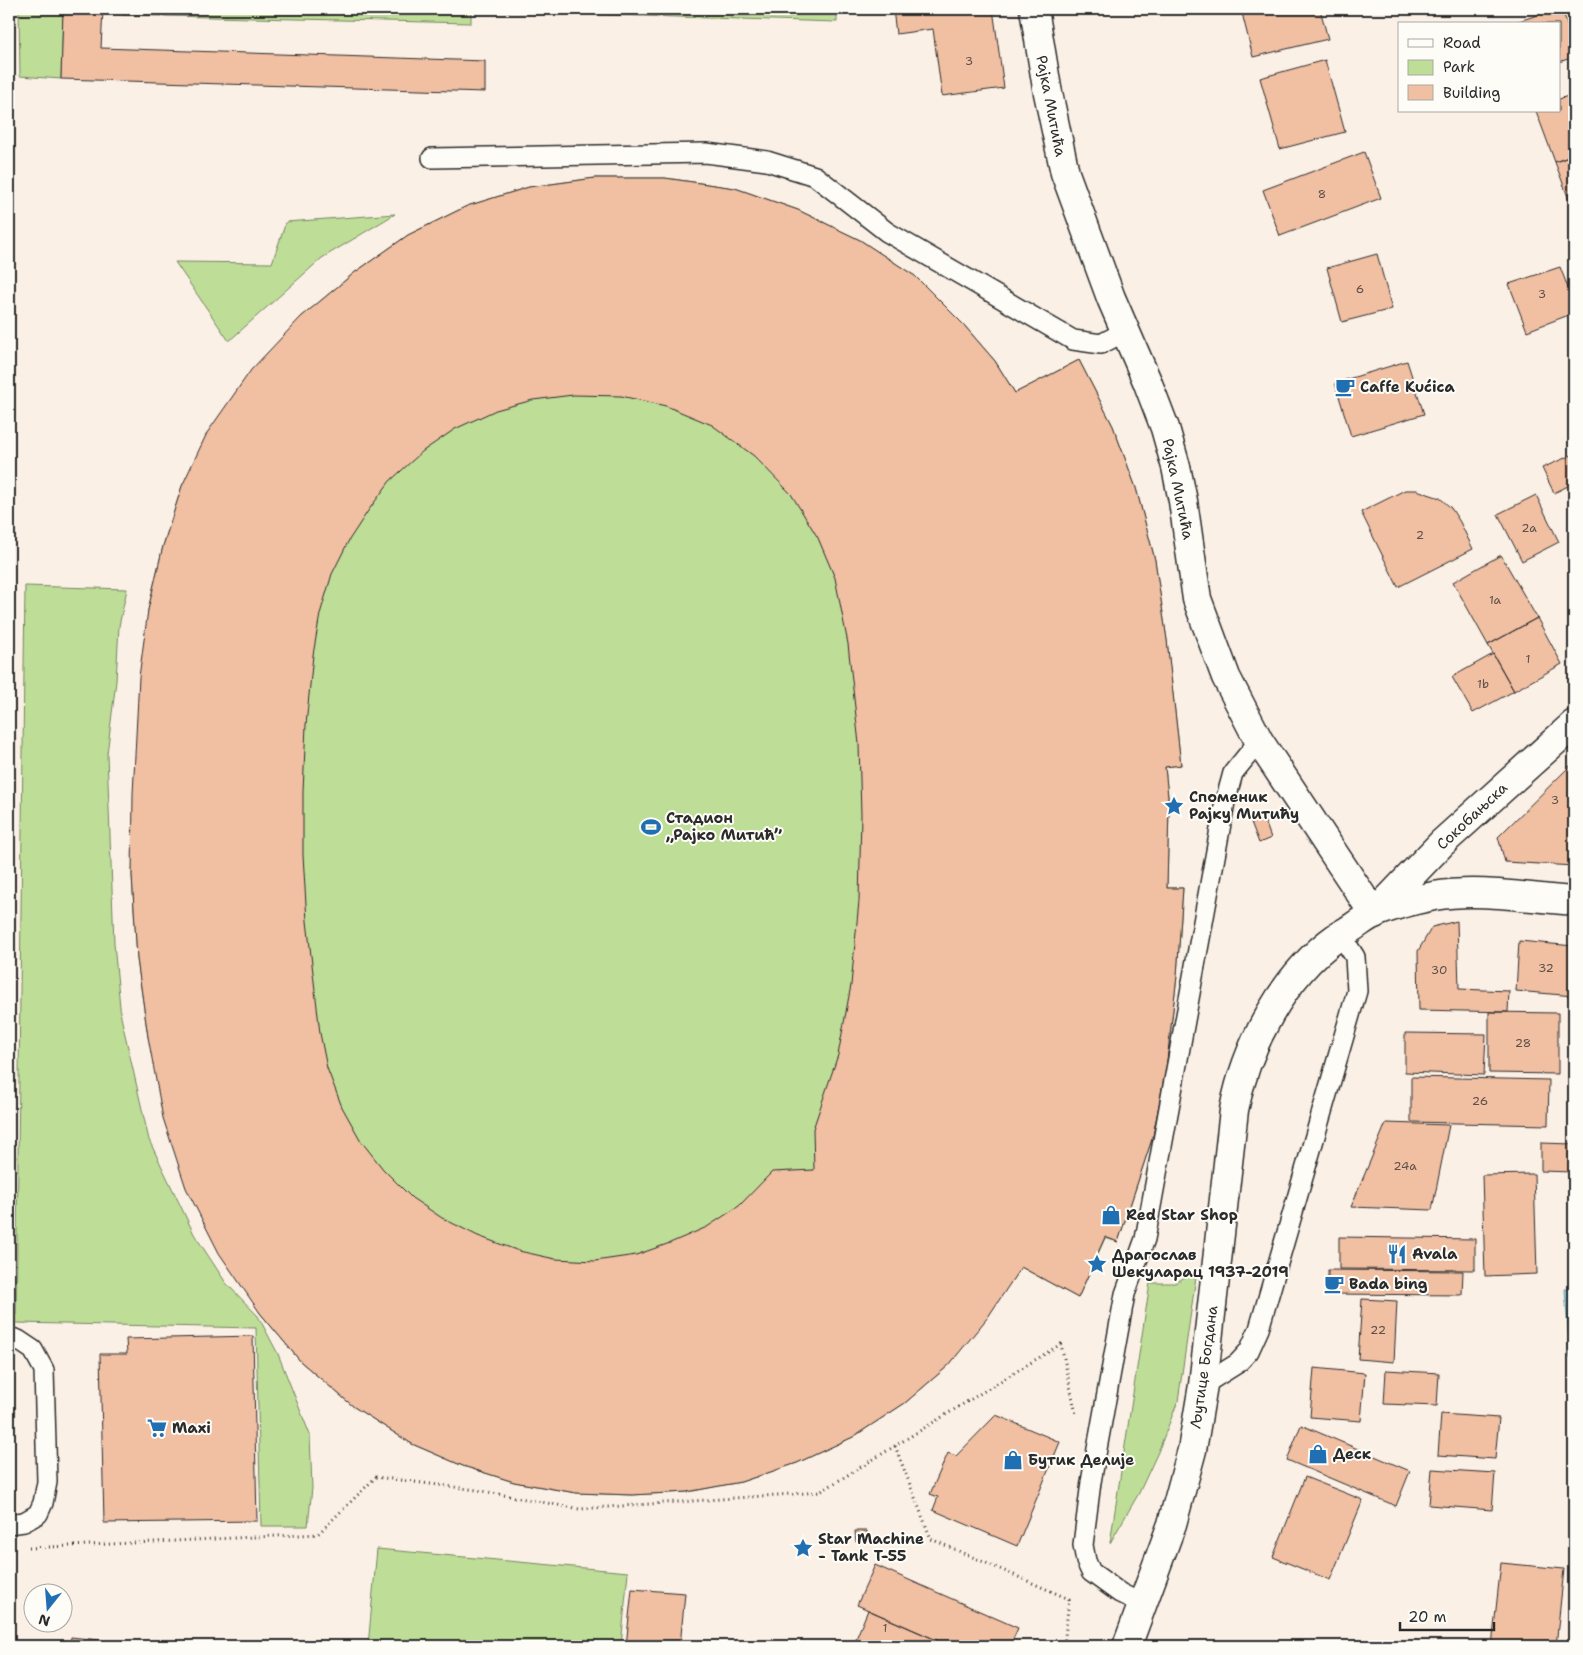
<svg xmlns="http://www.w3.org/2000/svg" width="1583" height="1655" font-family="'Shantell Sans',sans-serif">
<rect width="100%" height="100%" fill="#fbf0e6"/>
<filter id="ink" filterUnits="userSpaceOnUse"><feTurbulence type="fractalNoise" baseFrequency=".02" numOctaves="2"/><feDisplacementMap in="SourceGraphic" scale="10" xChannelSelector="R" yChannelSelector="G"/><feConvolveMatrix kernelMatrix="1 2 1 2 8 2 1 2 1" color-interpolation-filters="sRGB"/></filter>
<g filter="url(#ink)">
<!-- green -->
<path fill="#bede97" stroke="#748461" d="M19,9H63L61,79L20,76Z
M122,9H471V23L122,15Z
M485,9H837V22L485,11Z
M595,178H665L735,188L798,210L860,240L915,276L963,324L995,361L1015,393L1079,360L1113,426L1136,488L1155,560L1167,640L1181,765L1165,767L1169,807L1167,888H1183L1177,976L1166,1069L1153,1136L1118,1242L1105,1238L1078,1298L1021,1267L949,1365L905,1403L853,1437L797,1463L741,1482L687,1492L632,1495L576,1493L514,1482L463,1466L412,1444L354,1407L301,1362L260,1313L148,1037L137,959L132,875L148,610L163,546L182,486L301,317L354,273L408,235L467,206L529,187Z
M395,214L322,258L229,341L175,262L272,263L286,222Z
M25,586L127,589L119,626L116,681L107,754L114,944L121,1017L149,1140L194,1234L226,1283L258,1316L278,1354L310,1435L312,1488L308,1526H261L256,1328L16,1323Z
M1197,1270L1178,1401L1158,1452L1139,1493L1110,1543L1150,1283H1175Z
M377,1549L628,1572L621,1646H368Z"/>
<!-- water -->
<path fill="#91daf2" stroke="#6894a2" d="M1565,1289H1574V1362L1570,1357Z"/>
<!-- building -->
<path fill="#f1bfa2" stroke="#2b2b2b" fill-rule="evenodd" d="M63,9H103L101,48L485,61V92L61,79Z
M893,9H993L1004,88L942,96L933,29L896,34Z
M1241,9H1320L1328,39L1253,57Z
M1556,9H1562L1574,45V57L1559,62V24H1517L1516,22Z
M1325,60L1345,132L1280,149L1260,78Z
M1574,94V155L1555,162L1536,111H1559V99Z
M1364,152L1381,198L1280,236L1263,190Z
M1574,155V213L1555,162Z
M595,178H665L735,188L798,210L860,240L915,276L963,324L995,361L1015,393L1079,360L1113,426L1136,488L1155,560L1167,640L1181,765L1165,767L1169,807L1167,888H1183L1177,976L1166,1069L1153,1136L1118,1242L1105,1237L1078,1298L1021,1267L988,1317L949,1365L905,1403L853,1437L797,1463L741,1482L687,1492L632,1495L576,1493L514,1482L463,1466L412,1444L354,1407L301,1362L260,1313L219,1253L186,1188L163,1118L148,1037L137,959L132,875L133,794L139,677L148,610L163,546L182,486L207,433L251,370L301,317L354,273L408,235L467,206L529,187ZM573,395L621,396L666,406L712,425L754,456L791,494L818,538L835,578L848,644L859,744L861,815L859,901L851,985L838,1055L813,1129L814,1170L772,1172L739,1206L707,1227L670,1243L636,1255L595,1261L555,1259L519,1251L478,1236L442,1218L412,1198L383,1169L361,1141L342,1107L327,1068L320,1033L307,921L303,855V792L306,725L313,655L320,614L332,574L349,540L368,511L390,481L423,451L455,429L496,410L533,400Z
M1377,254L1392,309L1342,322L1327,268Z
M1560,267L1574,303V313L1527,331L1509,284Z
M1407,361L1424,414L1351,436L1335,383Z
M1574,454V483L1554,493L1542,468Z
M1405,490H1417L1428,494L1440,498L1451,508L1460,522L1473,549L1398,587L1361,512Z
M1536,495L1559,542L1522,561L1498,514Z
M1501,555L1537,618L1488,645L1453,582Z
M1537,618L1562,664L1514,691L1488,645Z
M1493,654L1514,691L1473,713L1452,677Z
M1574,762V866L1505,862L1498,837Z
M1262,813L1271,838L1259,843L1249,817Z
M1457,921L1459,989L1509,991L1508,1012L1419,1010L1418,951L1432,927Z
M1519,941L1574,946V996L1516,991Z
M1489,1012L1558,1013V1074L1489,1073Z
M1405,1033L1486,1034L1484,1075L1405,1072Z
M1411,1077L1549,1080L1548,1125L1411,1122Z
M1386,1123L1449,1125L1432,1210L1351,1207Z
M1541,1143L1573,1144V1172L1541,1171Z
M1534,1174L1537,1274L1485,1276L1482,1175Z
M1339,1237L1475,1239V1270L1339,1269Z
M1328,1270L1463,1271L1462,1295L1328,1294Z
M1362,1299L1397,1301L1394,1362L1358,1359Z
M253,1336L257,1521L104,1523L100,1354H127L126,1339Z
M1314,1368L1365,1373L1361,1421L1310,1417Z
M1386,1370L1439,1373L1437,1406L1384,1404Z
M1441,1414L1499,1418L1495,1459L1438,1455Z
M996,1415L1060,1442L1017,1546L933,1510L938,1497L930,1494L948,1453L956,1456Z
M1301,1425L1410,1471L1396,1506L1287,1460Z
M1432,1469L1495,1473L1492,1510L1429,1505Z
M1305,1477L1363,1500L1330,1580L1273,1557Z
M855,1531H867V1542H856Z
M1501,1563L1564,1569L1556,1646H1492Z
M875,1565L1018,1628L1010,1646H950L857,1605Z
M632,1589L685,1593L680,1646H626Z
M868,1610L950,1646H853Z
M71,1637L136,1644V1646H70Z"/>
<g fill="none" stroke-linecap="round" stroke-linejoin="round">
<defs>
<path id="service" d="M432,158L706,153L767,161L815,176L887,232L1073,340L1101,344L1124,332
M9,1337L18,1340L33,1350L44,1370L47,1482L43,1503L38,1514L24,1522L9,1524
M1203,1385L1238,1363L1249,1351L1259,1329L1357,991L1355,957L1341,935
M1142,1604L1120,1593L1091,1572L1086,1561L1083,1545L1091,1482L1125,1294L1145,1239L1225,802L1233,773L1259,741"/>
<path id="minor" d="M1034,9L1047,88L1065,173L1111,298L1147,381L1165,428L1176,467L1183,501L1197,599L1226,677L1259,741L1374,914L1442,843L1574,724"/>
<path id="tertiary" d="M1127,1646L1172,1524L1192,1450L1203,1385L1234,1110C1246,1047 1283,975 1337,937C1341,934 1346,932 1350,929C1358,924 1366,917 1375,913C1394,905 1414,900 1434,896C1480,888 1528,898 1574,901"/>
</defs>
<!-- service casing -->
<use href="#service" stroke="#2b2b2b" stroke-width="22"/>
<!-- minor casing -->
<use href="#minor" stroke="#2b2b2b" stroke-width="31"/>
<!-- tertiary casing -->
<use href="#tertiary" stroke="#2b2b2b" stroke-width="31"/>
<!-- path -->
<path stroke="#2b2b2b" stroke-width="3" stroke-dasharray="1 4" stroke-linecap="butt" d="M895,1446L931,1539L1069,1599L1064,1646
M29,1548L318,1534L376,1477L477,1490L579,1509L820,1492L1061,1344L1076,1414"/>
<!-- service -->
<use href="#service" stroke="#fdfcf7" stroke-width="19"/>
<!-- minor -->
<use href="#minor" stroke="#fdfcf7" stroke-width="28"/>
<!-- tertiary -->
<use href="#tertiary" stroke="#fdfcf7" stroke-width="28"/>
</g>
</g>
<!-- icons -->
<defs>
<symbol id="cafe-bare" viewBox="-9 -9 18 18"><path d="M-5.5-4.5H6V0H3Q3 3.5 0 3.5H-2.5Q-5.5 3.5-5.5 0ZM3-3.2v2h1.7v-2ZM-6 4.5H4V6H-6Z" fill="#1f6fb2" stroke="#fdfcf7" stroke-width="2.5" paint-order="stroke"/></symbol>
<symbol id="sight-bare" viewBox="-9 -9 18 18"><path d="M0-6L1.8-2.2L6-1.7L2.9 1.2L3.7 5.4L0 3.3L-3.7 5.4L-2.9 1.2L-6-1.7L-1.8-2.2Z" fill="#1f6fb2" stroke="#fdfcf7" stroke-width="2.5" paint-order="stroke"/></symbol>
<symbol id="stadium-bare" viewBox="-9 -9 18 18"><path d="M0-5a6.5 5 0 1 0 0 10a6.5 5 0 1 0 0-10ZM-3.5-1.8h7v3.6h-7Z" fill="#1f6fb2" stroke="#fdfcf7" stroke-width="2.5" paint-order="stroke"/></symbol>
<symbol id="shop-bare" viewBox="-9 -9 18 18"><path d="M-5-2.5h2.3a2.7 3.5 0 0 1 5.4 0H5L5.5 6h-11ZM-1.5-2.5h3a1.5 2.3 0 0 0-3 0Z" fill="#1f6fb2" stroke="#fdfcf7" stroke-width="2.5" paint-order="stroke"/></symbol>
<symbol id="restaurant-bare" viewBox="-9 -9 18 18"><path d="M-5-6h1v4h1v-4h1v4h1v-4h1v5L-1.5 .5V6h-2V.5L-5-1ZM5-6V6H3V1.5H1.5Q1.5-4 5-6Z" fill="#1f6fb2" stroke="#fdfcf7" stroke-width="2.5" paint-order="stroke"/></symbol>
<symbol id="supermarket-bare" viewBox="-9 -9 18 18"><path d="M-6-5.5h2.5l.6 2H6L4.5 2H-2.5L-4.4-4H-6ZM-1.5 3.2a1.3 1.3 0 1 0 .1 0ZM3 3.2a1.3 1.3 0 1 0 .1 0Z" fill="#1f6fb2" stroke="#fdfcf7" stroke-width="2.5" paint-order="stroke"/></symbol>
</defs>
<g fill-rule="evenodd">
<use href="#cafe-bare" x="1331" y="373" width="28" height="28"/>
<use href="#sight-bare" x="1160" y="792" width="28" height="28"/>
<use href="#stadium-bare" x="637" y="813" width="28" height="28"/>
<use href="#shop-bare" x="1097" y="1201" width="28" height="28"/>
<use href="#restaurant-bare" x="1383" y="1240" width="28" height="28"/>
<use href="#sight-bare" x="1083" y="1250" width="28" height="28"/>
<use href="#cafe-bare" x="1320" y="1270" width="28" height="28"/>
<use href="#supermarket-bare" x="143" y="1414" width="28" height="28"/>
<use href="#shop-bare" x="1304" y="1440" width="28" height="28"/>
<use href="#shop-bare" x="999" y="1446" width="28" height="28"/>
<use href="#sight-bare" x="789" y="1534" width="28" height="28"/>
</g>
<g text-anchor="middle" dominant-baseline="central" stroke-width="4" stroke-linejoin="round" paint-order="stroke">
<!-- number labels -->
<g font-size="12" fill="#5c5049">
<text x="969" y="61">3</text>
<text x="1322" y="194">8</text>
<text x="1360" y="289">6</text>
<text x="1542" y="294">3</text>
<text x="1529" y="528">2a</text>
<text x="1420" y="535">2</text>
<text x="1495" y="600">1a</text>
<text x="1528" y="659">1</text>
<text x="1483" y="684">1b</text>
<text x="1555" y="800">3</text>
<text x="1546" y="968">32</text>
<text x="1439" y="970">30</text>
<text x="1523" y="1043">28</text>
<text x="1480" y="1101">26</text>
<text x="1405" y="1166">24a</text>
<text x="1378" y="1330">22</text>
<text x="885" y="1628">1</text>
</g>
<!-- street labels -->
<g font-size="15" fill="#2b2b2b" stroke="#fdfcf7">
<text transform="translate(1051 106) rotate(79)">Рајка Митића</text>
<text transform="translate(1178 489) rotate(78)">Рајка Митића</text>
<text transform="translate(1472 816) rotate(-43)">Сокобањска</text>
<text transform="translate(1204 1367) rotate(-82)">Љутице Богдана</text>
</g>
<!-- poi labels -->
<g font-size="15" font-weight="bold" fill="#2b2b2b" stroke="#fdfcf7" text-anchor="start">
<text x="1360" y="387">Caffe Kućica</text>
<text x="1189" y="797">Споменик<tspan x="1189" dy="17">Рајку Митићу</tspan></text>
<text x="666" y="818">Стадион<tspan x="666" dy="17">„Рајко Митић”</tspan></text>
<text x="1126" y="1215">Red Star Shop</text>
<text x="1412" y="1254">Avala</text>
<text x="1112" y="1255">Драгослав<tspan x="1112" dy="17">Шекуларац 1937-2019</tspan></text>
<text x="1349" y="1284">Bada bing</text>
<text x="172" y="1428">Maxi</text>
<text x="1333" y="1454">Деск</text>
<text x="1028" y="1460">Бутик Делије</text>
<text x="818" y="1539">Star Machine<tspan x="818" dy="17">- Tank T-55</tspan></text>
</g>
</g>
<!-- margin -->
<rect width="1583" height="1655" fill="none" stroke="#fdfcf7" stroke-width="30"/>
<rect x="15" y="15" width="1553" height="1625" fill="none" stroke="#2b2b2b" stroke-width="2" filter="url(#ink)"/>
<!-- legend -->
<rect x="1398" y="22" width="162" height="90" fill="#fdfcf7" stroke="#a9a8a5"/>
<rect x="1408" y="39" width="25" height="8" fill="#fdfcf7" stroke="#a9a8a5"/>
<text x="1443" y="48" font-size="15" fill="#2b2b2b">Road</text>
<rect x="1408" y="60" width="25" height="15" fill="#bede97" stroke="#a9a8a5"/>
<text x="1443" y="72" font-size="15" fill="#2b2b2b">Park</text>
<rect x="1408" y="85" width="25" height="15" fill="#f1bfa2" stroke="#a9a8a5"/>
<text x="1443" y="98" font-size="15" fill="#2b2b2b">Building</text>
<!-- north arrow -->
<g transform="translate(48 1608) rotate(197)"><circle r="24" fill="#fdfcf7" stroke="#a9a8a5"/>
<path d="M0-4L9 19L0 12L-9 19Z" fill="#1f6fb2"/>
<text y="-8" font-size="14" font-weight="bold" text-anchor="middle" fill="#2b2b2b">N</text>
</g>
<!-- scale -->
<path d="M1400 1622v8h94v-8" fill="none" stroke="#2b2b2b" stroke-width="2.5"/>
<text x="1408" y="1622" font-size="15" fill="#2b2b2b" stroke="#fdfcf7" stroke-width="4" paint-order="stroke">20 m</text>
</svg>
